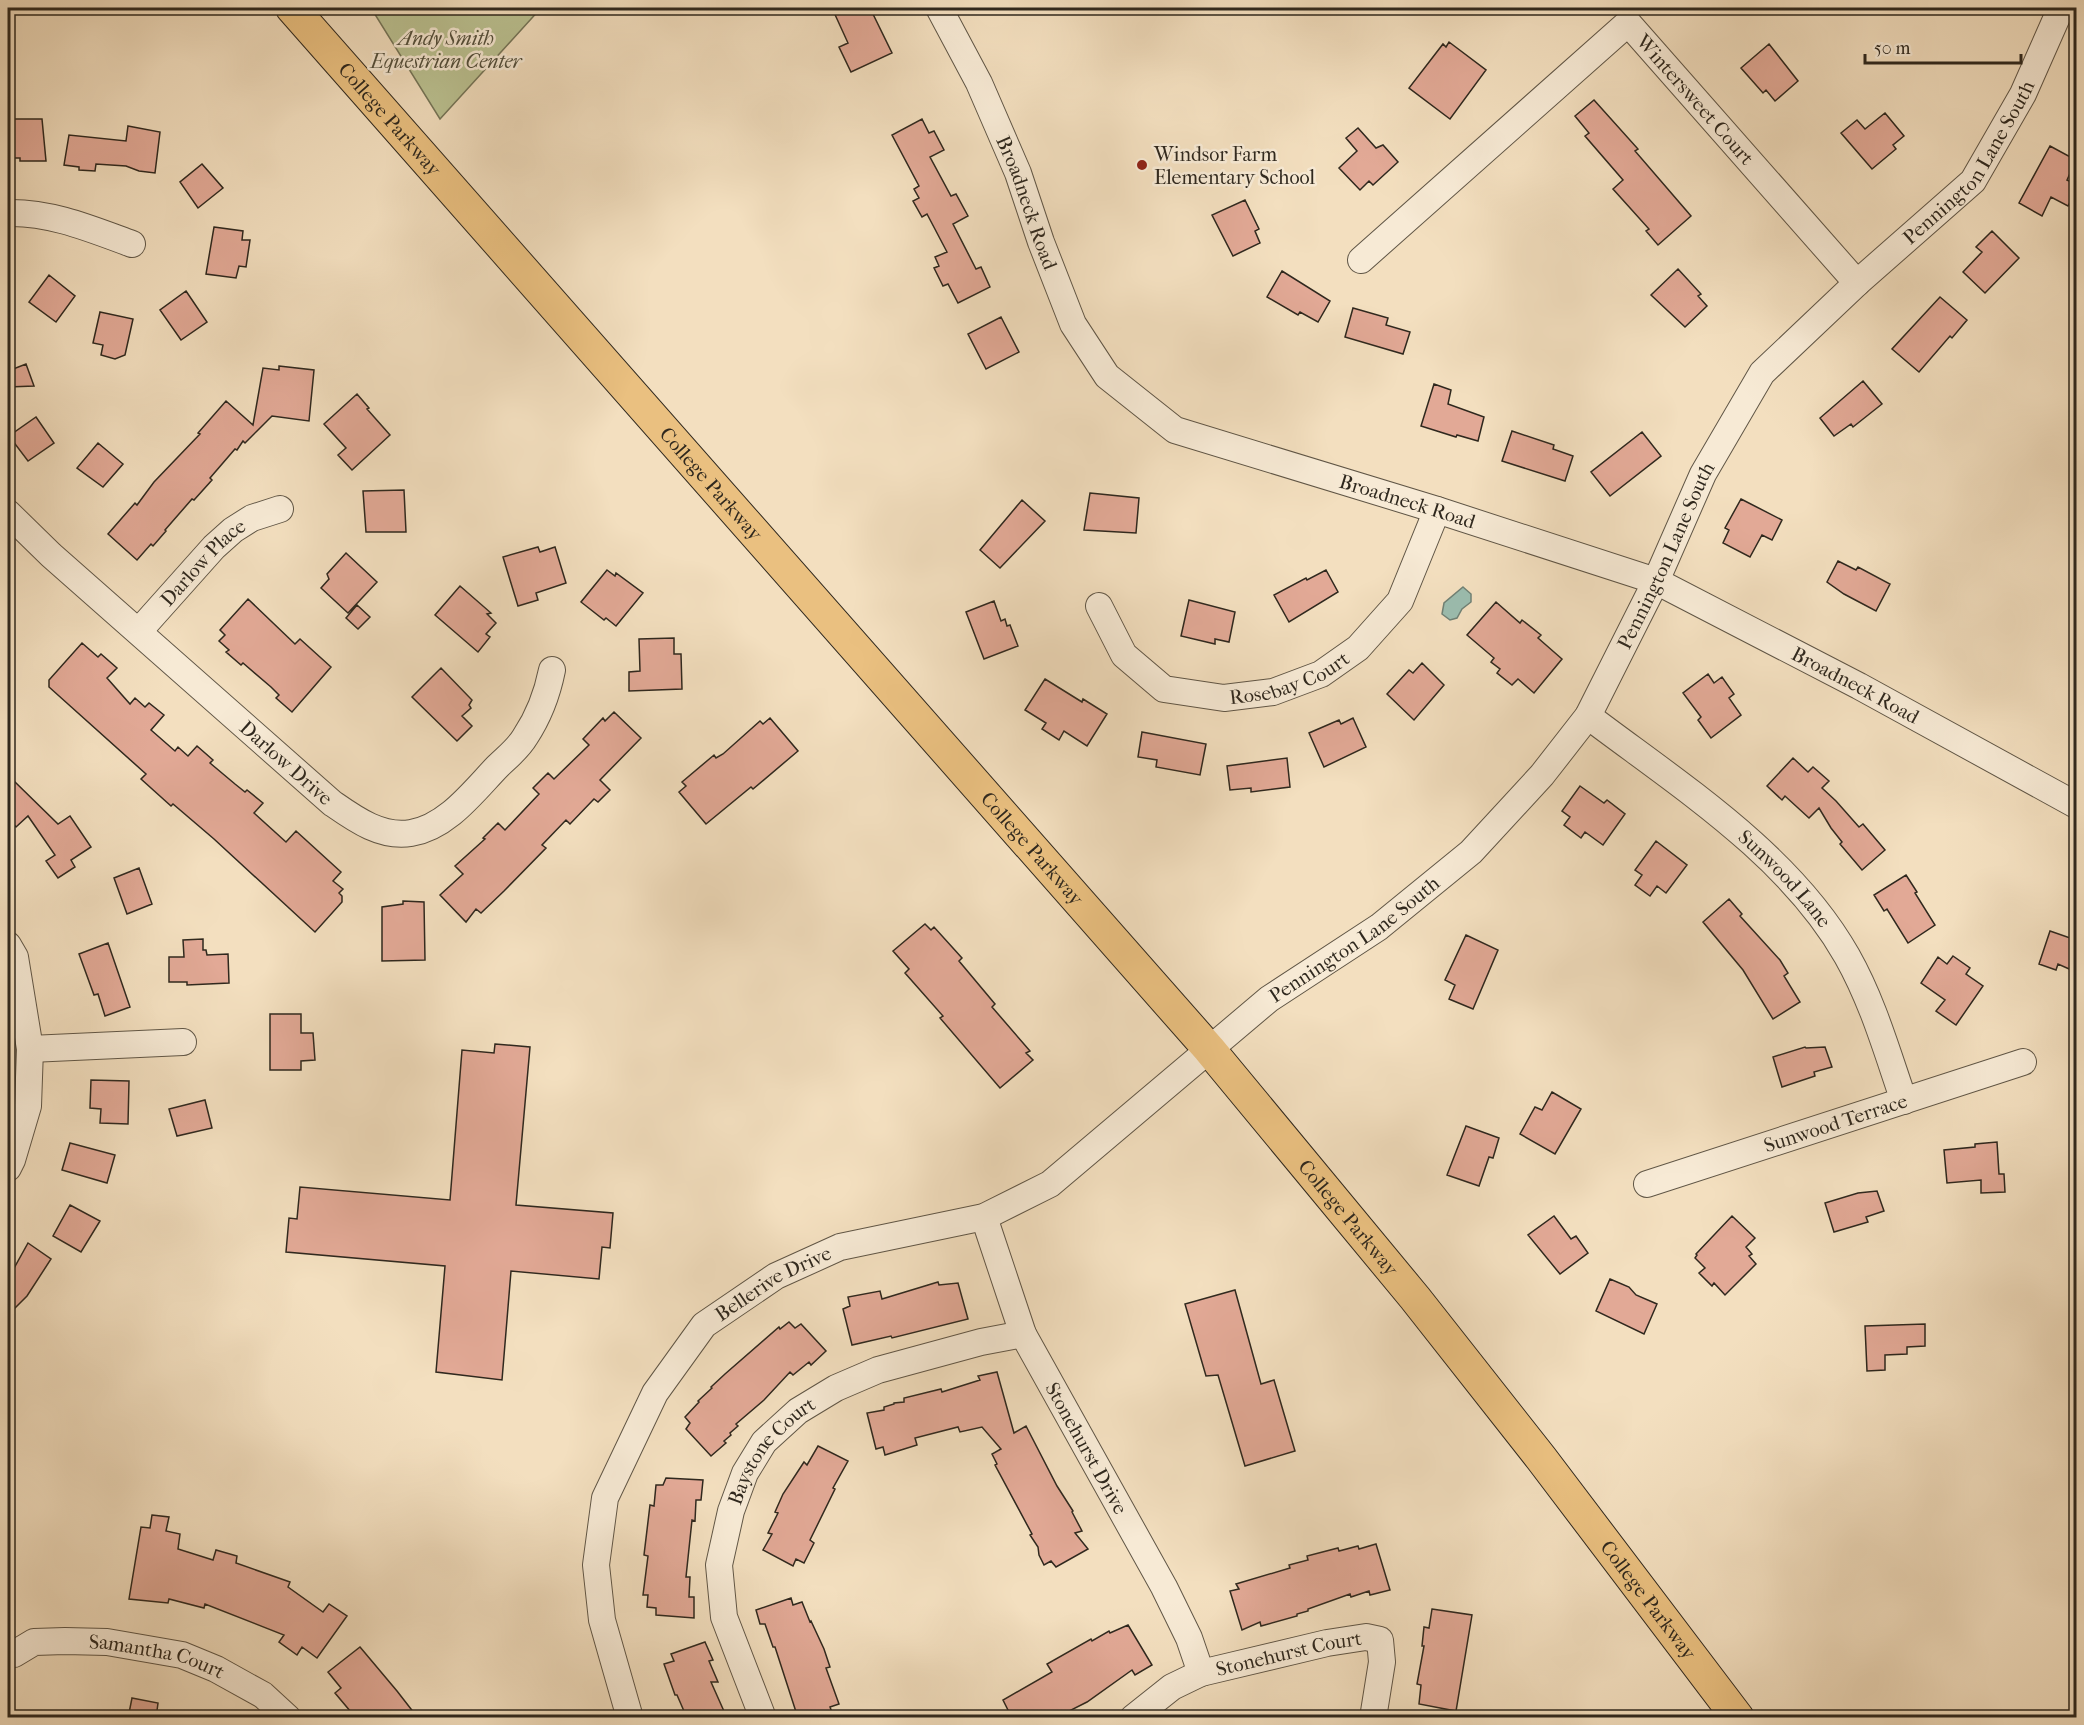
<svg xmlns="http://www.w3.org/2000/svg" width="2084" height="1725" font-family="'IM FELL French Canon',serif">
<rect width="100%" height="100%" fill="#f3dfbf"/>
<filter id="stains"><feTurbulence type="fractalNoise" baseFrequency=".00333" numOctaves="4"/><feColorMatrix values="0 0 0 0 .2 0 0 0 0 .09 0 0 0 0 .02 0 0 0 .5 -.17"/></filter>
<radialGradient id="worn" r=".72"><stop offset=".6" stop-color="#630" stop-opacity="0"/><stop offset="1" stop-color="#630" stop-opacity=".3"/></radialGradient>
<!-- green -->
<path fill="#bbc292" stroke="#757558" stroke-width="1.5" d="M371,8H541L440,119Z"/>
<!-- water -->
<path fill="#9bbdaf" stroke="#708175" stroke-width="1.5" d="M1463,587L1471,594V602L1462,609L1457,618L1450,620L1442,614L1444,603Z"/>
<!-- building -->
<path fill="#e2a996" stroke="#2f281e" stroke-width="1.5" d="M832,8H870L892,53L851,72L839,47L848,43Z
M1449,42L1486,70L1450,119L1409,88L1443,44L1446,47Z
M1769,44L1798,81L1775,101L1766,90L1763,93L1741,68Z
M1594,100L1638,149L1635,151L1691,216L1658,245L1646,231L1649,229L1613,189L1623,180L1585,136L1589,133L1575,116Z
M1885,113L1904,136L1893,145L1896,149L1872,169L1841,133L1857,120L1865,129Z
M8,119H42L46,161H20V158H8Z
M922,119L929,133L934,131L944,150L930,157L951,196L956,194L968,216L953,224L976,269L981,267L990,287L958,303L948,284L943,286L934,268L939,266L935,257L947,252L927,214L922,217L913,201L919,198L914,189L919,186L892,135Z
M128,126L160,132L155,173L139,171L126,166L96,164L95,171L79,170V167L64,165L69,135L126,141Z
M1358,128L1376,148L1383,145L1398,162L1373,185L1369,181L1360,190L1339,168L1357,151L1346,138Z
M2050,146L2076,160L2067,180L2076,184V190L2068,206L2051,197L2042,216L2019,203Z
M202,164L223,188L198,208L180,182Z
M1245,200L1259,229L1255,231L1260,243L1233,256L1212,215Z
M214,227L243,231L242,240H250L246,267L239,266L236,278L206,274Z
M1992,231L2019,258L1985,293L1963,272L1982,252L1976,247Z
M1678,269L1701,294L1698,296L1707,306L1685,327L1651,295Z
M1282,271L1330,301L1318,322L1300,312L1298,315L1267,297Z
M49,275L75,296L56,322L29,302Z
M186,291L207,322L181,340L160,310Z
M1940,297L1967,320L1952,338L1950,336L1919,372L1892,349Z
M1353,308L1388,318L1386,325L1410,332L1403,354L1345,337Z
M100,312L133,319L125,355L115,359L101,355L103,345L93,343Z
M1001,317L1019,352L986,369L968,334Z
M26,364L34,386L8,387V371Z
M279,366L314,370L309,421L272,416L245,443L243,441L237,450L235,449L210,478L212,480L194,500L192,499L165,530L166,531L153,546L151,544L137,560L108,534L135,503L137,505L154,482L200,434L198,433L226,401L253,425L263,368L279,370Z
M1863,381L1882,404L1853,427L1851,424L1834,436L1820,418Z
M1434,384L1451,390L1448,404L1484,417L1478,441L1457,435L1456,437L1421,426Z
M357,394L369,408L367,409L390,435L352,470L338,455L346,448L324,424Z
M36,417L54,443L28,461L9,436Z
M1512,431L1554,445L1553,449L1573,456L1565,481L1502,461Z
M1642,432L1661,456L1610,496L1591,472Z
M98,443L123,464L103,487L77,468Z
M404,490L406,532H366L363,491Z
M1090,493L1139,498L1136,533L1084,530Z
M1741,499L1782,520L1772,540L1762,535L1750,557L1723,543L1729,530L1725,528Z
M1022,500L1045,521L1000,568L980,550Z
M538,547L540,552L555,547L566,583L536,593L538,600L518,606L503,557Z
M346,553L377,582L348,613L321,588L329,579L327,574Z
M1838,561L1856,570L1858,567L1890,584L1876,611L1844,594L1827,582Z
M607,570L615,576L616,573L643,593L616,626L606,618L604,620L581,602Z
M1326,570L1338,592L1289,622L1274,595L1306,578L1307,580Z
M460,586L491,613L487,614L496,623L486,634L490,637L478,652L435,615Z
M248,599L295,644L300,639L331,667L292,712L276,698L279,695L271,687L243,663L241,665L226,652L229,650L219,641L225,635L220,630Z
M1189,600L1235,612L1229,642L1215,639V644L1181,636Z
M994,601L1001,621L1005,619L1007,626L1010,625L1018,646L984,659L966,612Z
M1496,602L1520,623L1522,620L1541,635L1538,638L1562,659L1534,693L1518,679L1512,685L1497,673L1500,669L1491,662L1494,658L1467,635Z
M357,605L370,617L358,629L346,618Z
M674,638V654H681L682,689L629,691V672L640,671L639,639Z
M82,643L98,657L101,654L117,668L107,678L130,704L135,698L145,707L149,703L164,715L151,730L175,751L178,747L188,756L197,746L213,760L210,763L235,784L245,792L247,790L263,803L254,813L286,842L296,831L341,872L333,881L343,889L339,893L342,896V902L315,932L214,839L173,804L171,806L141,779L146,774L49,687V680Z
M1422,663L1444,685L1414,720L1387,694L1409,670L1413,673Z
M441,668L472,700L469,705L471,708L462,716L472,726L457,741L412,697Z
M1708,674L1714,683L1722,677L1734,694L1729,698L1741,715L1711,738L1698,720L1701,717L1683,693Z
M1045,679L1082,702L1083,699L1107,714L1087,746L1064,731L1059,740L1042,729L1046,723L1025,710Z
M614,712L641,738L600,780L610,790L598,802L594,799L570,824L566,820L542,845L546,848L504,891L481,913L476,909L466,922L440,895L463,874L455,866L485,839L483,838L498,823L505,830L539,794L533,788L548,773L554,779L589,745L583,739L603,718L605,721Z
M770,718L798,751L753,789L751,787L706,824L679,792L686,786L682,782L714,755L716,758L723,754L760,721L763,724Z
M1353,718L1366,747L1324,767L1309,733L1339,720L1341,724Z
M1142,732L1206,744L1200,775L1156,767L1157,760L1138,757Z
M1287,758L1290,787L1251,792V788L1230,790L1227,766Z
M1793,758L1808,772L1813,767L1829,781L1822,788L1836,801L1859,827L1863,824L1885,850L1862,870L1840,844L1842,842L1831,828L1819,808L1809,818L1785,796L1782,800L1767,786Z
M14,781L58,824L70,816L91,847L71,860L75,867L58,878L46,861L55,855L28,816L16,827L8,818V790L9,789L8,786Z
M1580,786L1604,803L1607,800L1625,814L1603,845L1585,832L1581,838L1564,825L1570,817L1562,811Z
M1656,841L1687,865L1666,893L1657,886L1650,896L1635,885L1642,875L1635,870Z
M139,868L152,904L127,914L114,878Z
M1906,875L1917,892L1915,893L1935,925L1908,943L1887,909L1884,911L1874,895Z
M1729,899L1742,914L1740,916L1780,960L1788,973L1784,976L1800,1002L1773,1019L1743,970L1703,922Z
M403,901L424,902L425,960L382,961V907L403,904Z
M925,924L931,930L934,927L962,958L959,961L995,1004L992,1007L1030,1051L1026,1053L1033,1060L1000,1088L940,1018L943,1016L905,973L909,969L893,951Z
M2050,931L2076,940V972L2058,964L2056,970L2039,964Z
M1466,935L1498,950L1473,1009L1449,999L1455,985L1445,980Z
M203,939V950H206L207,955L228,954L229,983L187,985V982H169V957H184L183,940Z
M108,943L130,1007L105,1016L98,994L94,995L79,954Z
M1953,956L1970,968L1966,974L1983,986L1956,1025L1936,1011L1945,1000L1921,983L1938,957L1947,964Z
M270,1014H301V1033H313L315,1060L301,1061V1070H270Z
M495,1044L530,1047L516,1205L613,1213L610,1248L602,1247L599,1279L511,1271L502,1380L436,1372L445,1266L286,1252L289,1218L297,1219L300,1187L450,1200L462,1050L494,1053Z
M1805,1047L1806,1048L1825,1047L1832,1067L1814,1072L1815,1076L1782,1087L1773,1057Z
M91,1080L129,1081L128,1124L100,1123L101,1109L90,1108Z
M1552,1092L1581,1109L1555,1154L1520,1134L1535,1107L1542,1110Z
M205,1100L212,1128L177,1136L169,1109Z
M1466,1126L1499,1138L1493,1158L1489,1157L1479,1186L1447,1175Z
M1997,1142L1999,1174H2004L2005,1192L1981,1193V1180L1947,1183L1944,1150L1975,1147V1144Z
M70,1143L115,1155L107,1183L62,1170Z
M1877,1191L1884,1211L1866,1217L1868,1222L1834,1232L1825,1203L1858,1193Z
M70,1205L100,1221L81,1252L53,1236Z
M1554,1216L1571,1239L1576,1236L1588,1253L1560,1274L1528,1235Z
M1732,1216L1755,1238L1746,1247L1752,1254L1749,1256L1756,1264L1725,1295L1714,1283L1712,1286L1699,1273L1705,1268L1695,1258L1697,1255L1696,1254Z
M28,1243L51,1259L27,1296L8,1315V1279Z
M1610,1279L1629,1287L1636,1295L1657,1304L1644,1334L1596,1311Z
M938,1282L939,1285L958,1283L968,1319L892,1338L891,1336L852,1345L843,1309L850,1306L848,1297L880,1291L882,1299Z
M1235,1290L1261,1384L1274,1380L1295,1451L1245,1466L1218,1375L1206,1376L1185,1304Z
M789,1322L795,1328L801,1324L826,1351L811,1365L809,1362L793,1375L790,1372L764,1400L736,1424L738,1426L730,1433L731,1435L724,1441L726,1443L711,1456L686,1429L690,1423L685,1417L699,1402L698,1401L712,1388L711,1387L725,1374L779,1327L780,1329Z
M1925,1324V1346L1907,1347V1354L1885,1355V1370L1867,1371L1865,1326Z
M997,1372L1014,1433L1026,1426L1057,1486L1073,1511L1072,1512L1082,1531L1075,1533L1088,1549L1056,1567L1051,1561L1044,1565L1039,1555L1038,1547L1030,1535L1032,1534L995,1465L997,1464L992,1454L1001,1449L982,1427L960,1432L958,1427L915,1438L917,1445L885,1455L883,1447L876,1449L867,1413L884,1410V1407L894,1404V1403L904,1402V1398L941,1389L942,1392L980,1380L978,1376Z
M818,1446L848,1461L833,1488L835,1489L810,1540L814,1543L804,1563L796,1559L793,1566L763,1550L772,1534L768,1533L778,1513L775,1512L783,1494L804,1462L807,1465Z
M666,1478L703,1480L701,1500H696L695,1521L692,1520L686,1577H690L689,1597H694V1618L656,1615V1608L647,1607L648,1595H643L648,1556L644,1555L650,1505L654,1506L656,1485H663Z
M152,1515L169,1517L166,1531L180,1534L178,1549L213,1560L216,1550L237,1556L236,1563L290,1582L288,1587L323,1612L329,1604L347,1616L317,1658L302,1647L297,1655L279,1642L284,1635L205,1604L204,1608L169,1599L168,1603L129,1599L141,1527L150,1528Z
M1376,1544L1390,1590L1370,1595L1369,1591L1351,1597L1350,1594L1308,1609V1611L1297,1614V1616L1261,1626L1260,1622L1242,1630L1230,1591L1239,1589L1236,1584L1290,1568L1289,1565L1308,1560L1307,1556L1338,1548L1339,1551L1358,1546L1359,1549Z
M791,1598L793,1605L802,1602L810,1622L811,1621L824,1649L830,1667L826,1668L839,1704L830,1707L834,1718H798L775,1647H773L765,1624H760L756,1610Z
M1432,1609L1472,1615L1456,1711L1419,1704L1421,1685L1417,1684L1424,1646H1422L1424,1627L1429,1628Z
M1128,1625L1152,1665L1135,1675L1132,1670L1087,1702L1069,1711L1072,1718H1012L1003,1700L1052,1672L1047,1664L1091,1639L1092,1641L1109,1631L1110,1633Z
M705,1642L713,1660L709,1661L718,1682H711L727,1718H687L677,1695H675L664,1664L674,1661L671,1654Z
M360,1647L397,1691L418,1718H356L335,1693L341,1688L328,1672Z
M132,1698L158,1703L156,1718H128Z"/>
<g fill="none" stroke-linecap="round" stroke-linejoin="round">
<defs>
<g id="minor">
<path id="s1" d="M939,8L979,83L1018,173L1041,242L1073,324L1107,376L1175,430L1437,510L1656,581L1859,686L2076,805"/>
<path d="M8,213C51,212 91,229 132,244"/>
<path id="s2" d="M1361,260L1628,23L1857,283"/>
<path id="s3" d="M8,513L51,555L332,803C355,819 381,838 411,833C447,827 473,792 497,767C506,758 518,749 525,737C539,716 547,695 552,670"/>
<path id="s4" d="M1099,606L1124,655L1164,689L1224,698L1273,692L1321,674L1358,648L1400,601L1437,510"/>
<path id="s5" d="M139,631L214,547L233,530L252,518L280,509"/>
<path id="s6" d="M1588,716C1679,785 1790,855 1847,956C1873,1002 1887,1052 1904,1101"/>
<path d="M8,945L15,957L30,1049L28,1106L12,1160L8,1168"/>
<path d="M30,1049L183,1042"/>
<path id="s7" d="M1647,1184L2023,1062"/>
<path id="s8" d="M984,1217L1023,1334L1164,1587L1189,1638L1201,1673"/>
<path id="s9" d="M14,1654L34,1642L65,1641L107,1642L182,1655L216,1669L263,1695L288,1718"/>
<path id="s10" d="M630,1718L602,1620L596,1565L605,1498L655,1393L704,1325L776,1276L840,1247L984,1217L1050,1184L1269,999L1379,927L1471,852L1542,775L1588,716L1656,581L1703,474L1762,373L1857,283L1973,181L2023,94L2061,8"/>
<path id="s11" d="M763,1718L724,1617L719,1565L731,1511L745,1473L764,1442L798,1411L836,1388L878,1370L981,1342L1023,1334"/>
<path id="s12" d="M1133,1718L1172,1687L1201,1673L1327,1643L1366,1637L1380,1640L1382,1662L1373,1718"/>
</g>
<g id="major">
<path id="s13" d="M292,8L1209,1049L1415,1298L1541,1458L1738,1718"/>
</g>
</defs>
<!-- minor casing -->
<use href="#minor" stroke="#605646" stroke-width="28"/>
<!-- major casing -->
<use href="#major" stroke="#2f281e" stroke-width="34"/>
<!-- minor -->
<use href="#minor" stroke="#f7ead5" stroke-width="26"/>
<!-- major -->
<use href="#major" stroke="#eac080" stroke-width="32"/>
</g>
<!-- markers -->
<circle fill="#8f2418" stroke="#f7ead5" stroke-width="2" cx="1142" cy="165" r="6"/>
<g text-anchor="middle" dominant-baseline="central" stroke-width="5" stroke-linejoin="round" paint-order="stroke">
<!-- park labels -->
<g font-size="20" font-style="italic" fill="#524e3b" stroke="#f7ead5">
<text x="446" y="38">Andy Smith<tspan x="446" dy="23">Equestrian Center</tspan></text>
</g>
<!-- street labels -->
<g font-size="20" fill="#2f281e" stroke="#f7ead5">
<text stroke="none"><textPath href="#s2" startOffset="459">Wintersweet Court</textPath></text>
<text stroke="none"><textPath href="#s13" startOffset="148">College Parkway</textPath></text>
<text stroke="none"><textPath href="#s10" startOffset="2202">Pennington Lane South</textPath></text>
<text stroke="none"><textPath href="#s1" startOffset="214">Broadneck Road</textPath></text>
<text stroke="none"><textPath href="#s13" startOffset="634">College Parkway</textPath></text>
<text stroke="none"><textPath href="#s1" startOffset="736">Broadneck Road</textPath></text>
<text stroke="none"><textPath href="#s10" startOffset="1698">Pennington Lane South</textPath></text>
<text stroke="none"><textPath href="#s5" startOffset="94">Darlow Place</textPath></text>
<text stroke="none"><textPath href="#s4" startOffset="237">Rosebay Court</textPath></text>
<text stroke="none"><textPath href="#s1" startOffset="1222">Broadneck Road</textPath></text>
<text stroke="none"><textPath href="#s3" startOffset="374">Darlow Drive</textPath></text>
<text stroke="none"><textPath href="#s13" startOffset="1120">College Parkway</textPath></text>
<text stroke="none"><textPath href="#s6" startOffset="256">Sunwood Lane</textPath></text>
<text stroke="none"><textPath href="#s10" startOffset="1194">Pennington Lane South</textPath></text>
<text stroke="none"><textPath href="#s7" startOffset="198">Sunwood Terrace</textPath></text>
<text stroke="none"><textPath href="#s13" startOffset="1606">College Parkway</textPath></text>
<text stroke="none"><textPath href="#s10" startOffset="506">Bellerive Drive</textPath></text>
<text stroke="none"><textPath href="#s8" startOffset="254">Stonehurst Drive</textPath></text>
<text stroke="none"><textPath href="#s11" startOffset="290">Baystone Court</textPath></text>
<text stroke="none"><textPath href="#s13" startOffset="2092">College Parkway</textPath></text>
<text stroke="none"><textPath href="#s12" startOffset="172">Stonehurst Court</textPath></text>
<text stroke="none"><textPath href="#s9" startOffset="148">Samantha Court</textPath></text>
</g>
<!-- poi labels -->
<g font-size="20" fill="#2f281e" stroke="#f7ead5" text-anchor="start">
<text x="1154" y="154">Windsor Farm<tspan x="1154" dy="23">Elementary School</tspan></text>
</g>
</g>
<!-- margin -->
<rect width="2084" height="1725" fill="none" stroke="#f3dfbf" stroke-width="30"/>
<rect x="9" y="9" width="2066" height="1707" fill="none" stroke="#2f281e" stroke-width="3"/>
<rect x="15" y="15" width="2054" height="1695" fill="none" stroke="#2f281e" stroke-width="1.5"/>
<!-- scale -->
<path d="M1865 54v9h156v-9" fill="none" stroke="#2f281e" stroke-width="3"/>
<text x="1874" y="54" font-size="18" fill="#2f281e" stroke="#f7ead5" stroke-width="4.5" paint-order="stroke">50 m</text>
<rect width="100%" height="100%" filter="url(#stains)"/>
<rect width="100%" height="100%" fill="url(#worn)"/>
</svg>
